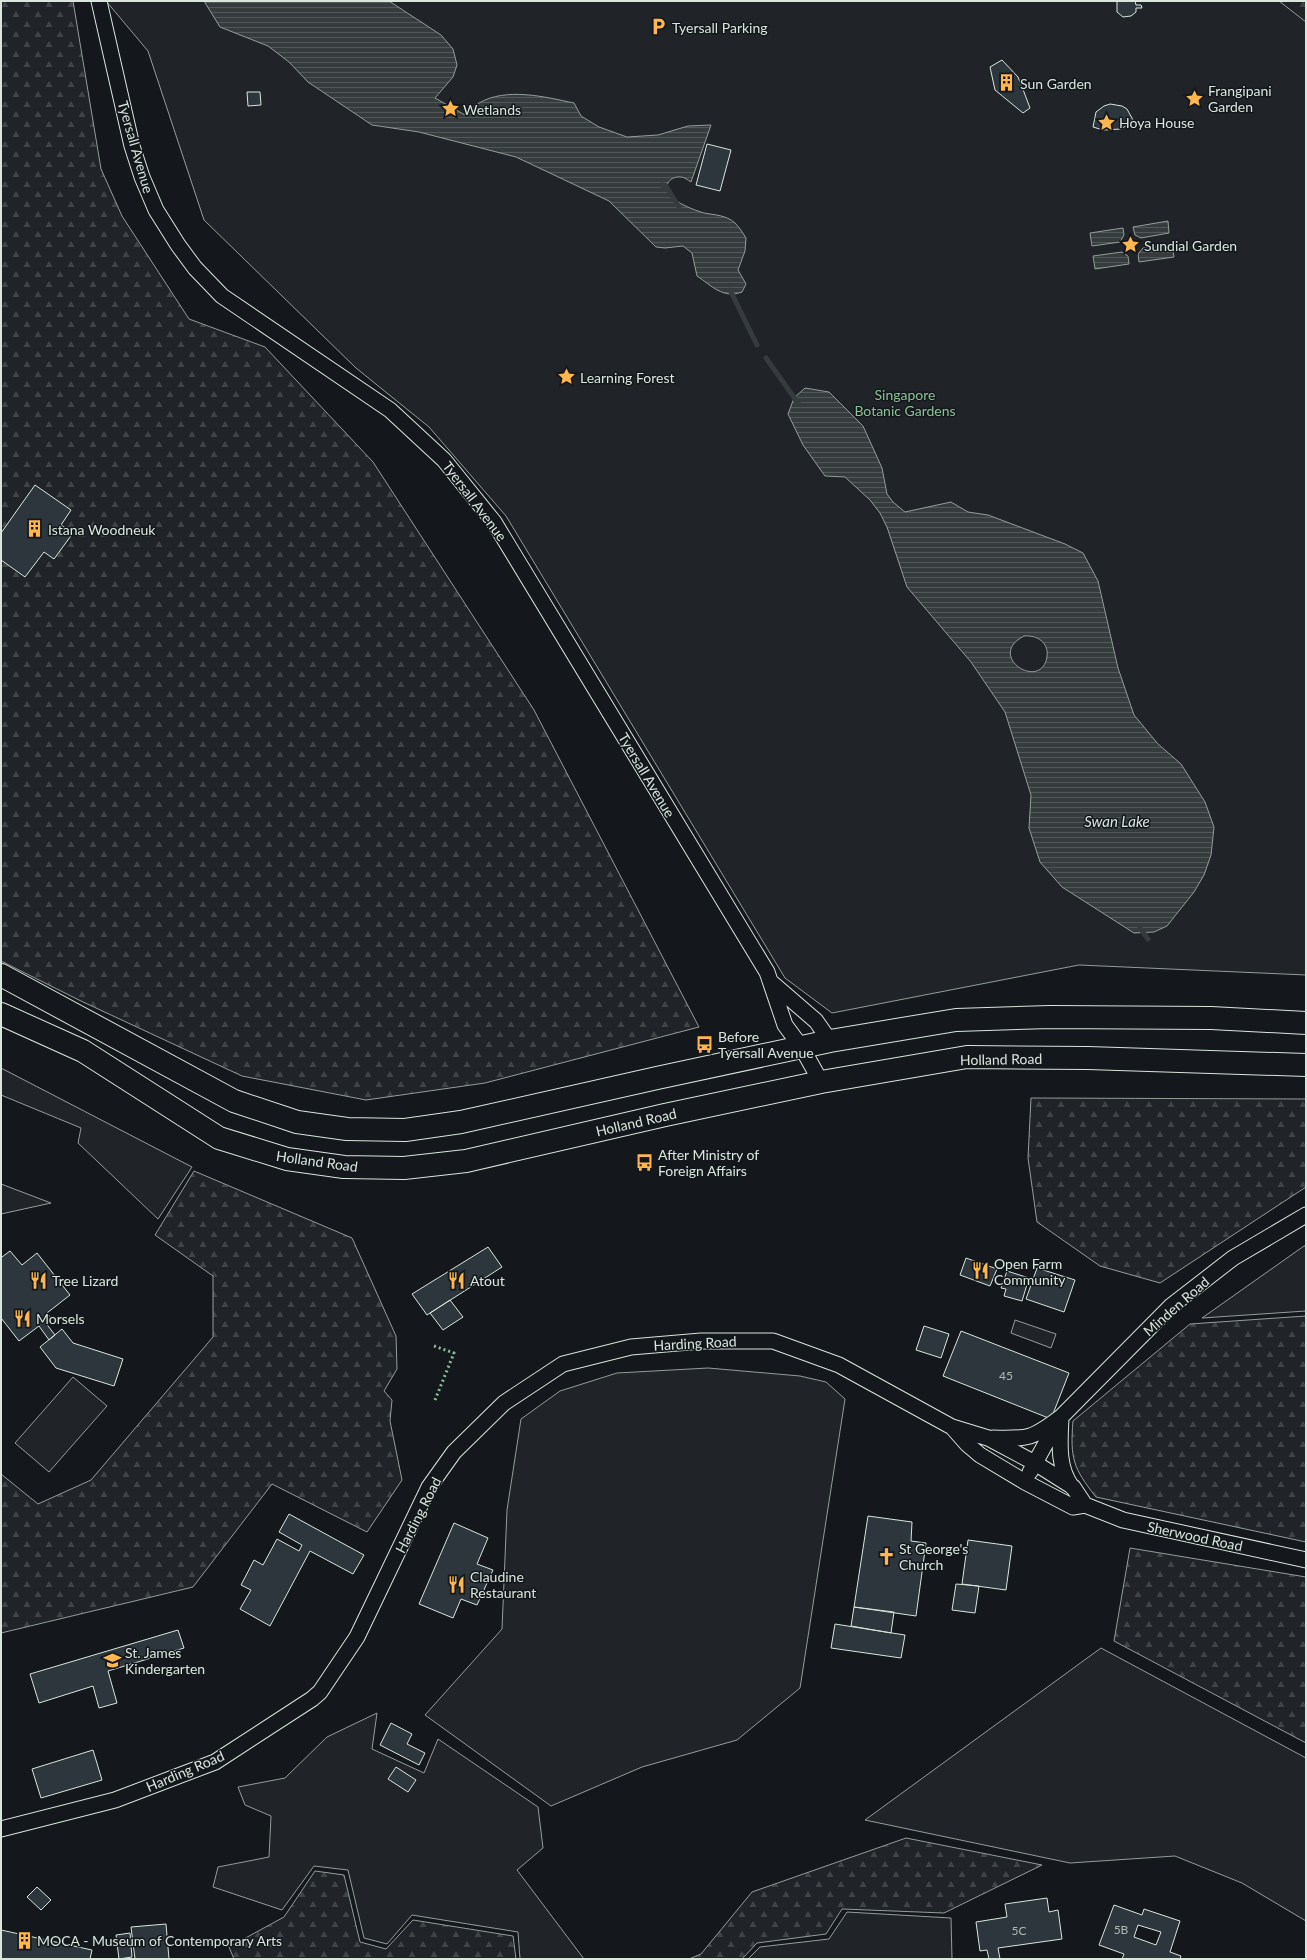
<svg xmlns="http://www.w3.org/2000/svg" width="1307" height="1960" font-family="Lato,sans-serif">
<defs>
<pattern id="forest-firs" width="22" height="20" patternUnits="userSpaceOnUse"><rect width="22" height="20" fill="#202428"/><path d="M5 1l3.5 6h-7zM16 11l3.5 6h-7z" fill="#404447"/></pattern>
<pattern id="water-rules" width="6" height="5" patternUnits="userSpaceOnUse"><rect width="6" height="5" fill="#363b3e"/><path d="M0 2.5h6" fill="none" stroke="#525759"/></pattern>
</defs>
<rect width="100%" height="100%" fill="#14181c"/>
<!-- green -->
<path fill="#202428" stroke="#939e99" d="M106,1H1306V975L1079,965L832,1013L785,978L506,516L429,427L356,368L204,220L148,51Z
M1,1068L192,1167L158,1219L78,1143L81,1128L1,1095Z
M1,1184L51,1203L1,1214Z
M1304,1246H1306V1311L1202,1318Z
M1015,1320L1056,1334L1051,1348L1011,1333Z
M708,1368L800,1376L826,1382L845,1399L800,1688L737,1740L642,1767L551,1806L425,1715L502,1629L507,1510L521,1419L560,1391L617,1373Z
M73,1377L107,1406L49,1472L15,1443Z
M1101,1648L1306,1758V1921L1242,1883L1175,1856L1070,1863L865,1820Z
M377,1713L372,1749L424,1773L438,1739L538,1807L543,1848L517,1870L584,1959H520L518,1932L412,1915L387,1944L364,1938L348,1870L314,1866L282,1910L213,1887L218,1867L269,1857L271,1816L245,1805L238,1787L285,1778L327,1737Z
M847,1912L951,1918L952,1959H748L760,1947L829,1939Z"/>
<!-- forest -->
<path fill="url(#forest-firs)" stroke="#939e99" d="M1,1H73L101,169L122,216L189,319L265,347L373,462L534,710L699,1027L485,1083L366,1100L242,1076L81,1001L1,961Z
M1279,1H1306V22Z
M1031,1098L1306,1099V1187L1160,1283L1100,1266L1037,1222L1028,1158Z
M194,1171L352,1238L396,1336L397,1369L384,1391L392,1400L390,1421L402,1480L367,1532L272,1484L193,1587L1,1633V1474L38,1504L91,1480L213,1337V1276L155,1235Z
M1306,1316V1542L1096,1497C1073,1468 1070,1458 1073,1421L1190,1324Z
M1130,1548L1306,1577V1743L1114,1641Z
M906,1838L1042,1865L944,1913L842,1909L826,1934L757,1943L742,1959H689L701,1954L752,1892Z
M315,1871L344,1875L360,1942L386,1949L413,1920L513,1936L516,1959H234L229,1947L284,1917Z"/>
<!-- water -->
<path fill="url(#water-rules)" stroke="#939e99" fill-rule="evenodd" d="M204,1H389L441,35L453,49L457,65L453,77L435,98L465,115C470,111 474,106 479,103C507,87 545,97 574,103L581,116L599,127L627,137L658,135L688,126L711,125L691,182C688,180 684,177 681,177C670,176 663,185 669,194C675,203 694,210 704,213C715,215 726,215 735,223C739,227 743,233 746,238L745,251L738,270L746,284L742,292C723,299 712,286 697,276L692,253L683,246L665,248L656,247L609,201L516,157L419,132L372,125L308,82L289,62L268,46L220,27Z
M1168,221L1169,233L1141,238L1135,235L1133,227Z
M1123,228L1124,235L1120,242L1092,246L1090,233Z
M1172,244L1174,257L1139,262L1138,254L1143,248Z
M1122,252L1128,256L1129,264L1095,269L1093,256Z
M805,388L829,392L863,426L882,468L887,494L893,502L905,512L951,502L968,512L988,515L1065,544L1083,553L1098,581L1118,668L1134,715L1158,744L1181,764L1205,802L1214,827L1211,855L1204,875L1194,892L1167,926L1154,932L1134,933L1062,887L1040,862L1029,828L1031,795L1005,712L971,662L907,587L887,527L880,513L870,500L845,477L825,476L803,445L788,414L794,398ZM1024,636C1037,635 1049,642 1047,657C1041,692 985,656 1024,636Z"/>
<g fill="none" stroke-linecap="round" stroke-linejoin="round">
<!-- stream -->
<path stroke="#363b3e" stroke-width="5" d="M661,185L666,186L679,207
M730,290L757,345
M766,358L798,403
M1140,928L1148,939"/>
</g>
<!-- building -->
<path fill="#2c363c" stroke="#d8e6dc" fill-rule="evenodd" d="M1117,1H1135L1136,5H1141L1142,8H1136V12L1131,16L1123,17L1117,12Z
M1002,60L1018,77L1024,92L1030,108L1023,113L995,90L990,67Z
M247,92H260L261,105L248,106Z
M1110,104L1122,106L1127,109L1133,120L1132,122L1121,129L1103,130L1093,127L1096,112L1104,106Z
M707,144L731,150L720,191L696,185Z
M35,485L71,510L61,525L73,533L54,559L44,552L25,577L1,560V533Z
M488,1247L502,1267L427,1315L412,1294Z
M10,1251L22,1265L37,1253L70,1295L47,1313L51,1318L45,1322L55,1335L49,1340L39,1326L19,1341L1,1318V1256L2,1257Z
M966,1258L997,1269L990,1286L960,1275Z
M1037,1268L1075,1280L1064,1312L1026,1299Z
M1007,1271L1029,1278L1022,1301L1004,1296L1006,1289L1001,1288Z
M450,1300L463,1317L443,1330L430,1313Z
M924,1326L949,1334L941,1358L916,1350Z
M62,1329L73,1343L123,1359L114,1386L56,1368L40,1347Z
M961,1331L1069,1373L1051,1419L943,1376Z
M289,1514L364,1555L353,1574L310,1551L270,1626L240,1609L251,1590L241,1585L254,1560L263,1565L277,1539L299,1551L302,1545L279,1532Z
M868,1516L912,1522L911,1541L926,1543L916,1616L854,1607Z
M454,1523L488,1538L477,1564L493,1570L477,1605L461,1599L453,1618L419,1604Z
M968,1540L1012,1546L1006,1590L962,1584Z
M956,1584L979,1586L975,1613L952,1610Z
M854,1607L894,1612L891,1633L851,1626Z
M835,1624L905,1635L901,1658L831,1648Z
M178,1630L184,1648L108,1671L117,1703L99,1708L93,1686L39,1703L30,1674Z
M391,1723L412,1734L407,1744L425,1753L419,1765L380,1745Z
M93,1750L102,1780L41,1798L32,1769Z
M396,1767L416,1780L408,1792L388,1779Z
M37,1887L51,1900L41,1910L27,1897Z
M1047,1898L1049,1912L1058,1910L1062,1939L998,1948L1000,1959H989L987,1950L980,1951L976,1922L1007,1917L1005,1904Z
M1114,1905L1142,1915L1144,1909L1180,1921L1170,1952L1181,1956L1180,1959H1122L1124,1954L1099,1945ZM1138,1925L1161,1932L1156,1945L1134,1937Z
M166,1924L169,1959H135L131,1927Z
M1,1930L92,1950L90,1959H1Z
M130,1933L132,1957L119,1959L116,1935Z"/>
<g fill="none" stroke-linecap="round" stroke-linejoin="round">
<defs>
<path id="street" d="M99,1L132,146L142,177L156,210L178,245L195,268L222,296L390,410L444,460L494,522L767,972L785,1025L802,1048L821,1082
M772,983L816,1021L830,1041
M1061,1418C1060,1441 1057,1467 1072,1487
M952,1427L967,1444L980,1455L1025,1482L1073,1507L1085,1505
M993,1438C1029,1439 1032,1439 1061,1417L1171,1306L1233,1258L1306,1215
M1030,1472L1057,1423
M1,1829L115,1800L215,1762L312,1699L320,1692L357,1637L429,1487L454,1452L504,1403L563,1364L631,1347L701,1341H773L839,1365L952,1427L988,1438L1035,1463L1073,1487L1085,1505L1123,1520L1306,1560"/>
<path id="primary" d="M1,975L234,1101L297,1122L347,1129L405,1130L461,1122L657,1078L830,1041L956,1020L1050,1017L1211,1018L1306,1023
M1,1014L83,1051L219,1138L287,1159L344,1167L404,1168L466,1161L665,1115L821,1082L967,1057L1088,1058L1306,1065"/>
</defs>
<!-- street casing -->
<use href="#street" stroke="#d8e6dc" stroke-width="17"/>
<!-- primary casing -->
<use href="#primary" stroke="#d8e6dc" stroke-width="24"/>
<!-- street -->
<use href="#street" stroke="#14181c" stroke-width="15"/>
<!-- primary -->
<use href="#primary" stroke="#14181c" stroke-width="22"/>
<!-- hedge -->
<path stroke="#8ac095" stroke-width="3" stroke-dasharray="2 3" stroke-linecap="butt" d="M434,1346L454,1353L435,1400"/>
</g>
<!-- icons -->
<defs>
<symbol id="parking-bare" viewBox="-9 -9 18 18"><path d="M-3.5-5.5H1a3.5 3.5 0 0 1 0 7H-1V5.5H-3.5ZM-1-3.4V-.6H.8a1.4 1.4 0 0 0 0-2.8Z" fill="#ffb74d" stroke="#14181c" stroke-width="2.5" paint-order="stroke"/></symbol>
<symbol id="building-bare" viewBox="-9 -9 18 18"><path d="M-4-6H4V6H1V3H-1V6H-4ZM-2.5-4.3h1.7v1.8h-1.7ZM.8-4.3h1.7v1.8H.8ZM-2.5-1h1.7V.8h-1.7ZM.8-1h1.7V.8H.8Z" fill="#ffb74d" stroke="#14181c" stroke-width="2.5" paint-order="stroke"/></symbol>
<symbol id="sight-bare" viewBox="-9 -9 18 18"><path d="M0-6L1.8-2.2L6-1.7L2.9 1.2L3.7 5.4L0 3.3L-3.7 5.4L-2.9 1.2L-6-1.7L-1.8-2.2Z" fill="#ffb74d" stroke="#14181c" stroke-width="2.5" paint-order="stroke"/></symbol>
<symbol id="bus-bare" viewBox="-9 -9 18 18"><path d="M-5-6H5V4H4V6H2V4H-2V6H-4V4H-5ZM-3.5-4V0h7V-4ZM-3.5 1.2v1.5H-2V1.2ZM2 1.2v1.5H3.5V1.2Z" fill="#ffb74d" stroke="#14181c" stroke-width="2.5" paint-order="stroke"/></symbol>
<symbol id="restaurant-bare" viewBox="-9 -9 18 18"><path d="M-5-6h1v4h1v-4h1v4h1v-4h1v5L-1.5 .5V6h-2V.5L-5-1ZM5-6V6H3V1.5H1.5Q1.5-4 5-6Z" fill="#ffb74d" stroke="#14181c" stroke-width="2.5" paint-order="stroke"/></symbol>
<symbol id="church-bare" viewBox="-9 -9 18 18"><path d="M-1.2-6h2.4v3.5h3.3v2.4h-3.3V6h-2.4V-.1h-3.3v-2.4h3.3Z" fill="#ffb74d" stroke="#14181c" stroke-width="2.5" paint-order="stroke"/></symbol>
<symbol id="school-bare" viewBox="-9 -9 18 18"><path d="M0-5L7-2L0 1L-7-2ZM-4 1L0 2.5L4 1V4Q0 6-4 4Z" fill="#ffb74d" stroke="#14181c" stroke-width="2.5" paint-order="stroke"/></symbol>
</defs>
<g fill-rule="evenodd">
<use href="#parking-bare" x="646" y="14" width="25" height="25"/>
<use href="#building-bare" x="994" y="70" width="25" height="25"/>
<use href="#sight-bare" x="1182" y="86" width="25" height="25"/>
<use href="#sight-bare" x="438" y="96" width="25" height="25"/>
<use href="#sight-bare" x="1094" y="110" width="25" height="25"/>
<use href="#sight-bare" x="1118" y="232" width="25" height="25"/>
<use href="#sight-bare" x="554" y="364" width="25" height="25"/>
<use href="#building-bare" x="22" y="516" width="25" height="25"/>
<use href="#bus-bare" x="692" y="1032" width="25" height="25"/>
<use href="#bus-bare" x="632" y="1150" width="25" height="25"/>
<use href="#restaurant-bare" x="968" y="1258" width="25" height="25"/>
<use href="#restaurant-bare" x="26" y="1268" width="25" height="25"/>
<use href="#restaurant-bare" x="444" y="1268" width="25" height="25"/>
<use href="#restaurant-bare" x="10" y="1306" width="25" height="25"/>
<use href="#church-bare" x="874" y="1544" width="25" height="25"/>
<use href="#restaurant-bare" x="444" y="1572" width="25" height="25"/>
<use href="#school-bare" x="100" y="1648" width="25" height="25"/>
<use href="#building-bare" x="12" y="1928" width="25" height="25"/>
</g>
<g text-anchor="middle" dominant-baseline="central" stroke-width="3" stroke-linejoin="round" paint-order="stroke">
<!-- number labels -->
<g font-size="12" fill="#adbab4">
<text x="1006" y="1375">45</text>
<text x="1121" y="1929">5B</text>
<text x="1019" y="1930">5C</text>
</g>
<!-- poi labels -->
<g font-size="14" fill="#d8e6dc" stroke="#14181c" text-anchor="start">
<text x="672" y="27">Tyersall Parking</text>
<text x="1020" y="83">Sun Garden</text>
<text x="1208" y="90">Frangipani<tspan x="1208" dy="16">Garden</tspan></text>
<text x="463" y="109">Wetlands</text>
<text x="1119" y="122">Hoya House</text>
<text x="1144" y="245">Sundial Garden</text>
<text x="580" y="377">Learning Forest</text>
<text x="48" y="529">Istana Woodneuk</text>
<text x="718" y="1036">Before<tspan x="718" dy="16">Tyersall Avenue</tspan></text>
<text x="658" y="1154">After Ministry of<tspan x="658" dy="16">Foreign Affairs</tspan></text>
<text x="994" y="1263">Open Farm<tspan x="994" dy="16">Community</tspan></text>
<text x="52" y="1280">Tree Lizard</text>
<text x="470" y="1280">Atout</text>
<text x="36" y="1318">Morsels</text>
<text x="899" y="1548">St George's<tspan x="899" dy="16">Church</tspan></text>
<text x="470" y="1576">Claudine<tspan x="470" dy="16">Restaurant</tspan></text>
<text x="125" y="1652">St. James<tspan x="125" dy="16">Kindergarten</tspan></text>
<text x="37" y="1940">MOCA - Museum of Contemporary Arts</text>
</g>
<!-- street labels -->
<g font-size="14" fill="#d8e6dc" stroke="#14181c">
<text transform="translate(136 147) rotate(74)">Tyersall Avenue</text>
<text transform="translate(475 501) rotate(53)">Tyersall Avenue</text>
<text transform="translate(647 775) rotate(59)">Tyersall Avenue</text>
<text transform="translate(1001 1059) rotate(-1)">Holland Road</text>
<text transform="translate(636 1122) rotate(-13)">Holland Road</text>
<text transform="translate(317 1161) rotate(8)">Holland Road</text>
<text transform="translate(1176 1306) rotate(-41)">Minden Road</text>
<text transform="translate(695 1343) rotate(-3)">Harding Road</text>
<text transform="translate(418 1515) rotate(-63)">Harding Road</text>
<text transform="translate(1195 1536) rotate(12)">Sherwood Road</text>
<text transform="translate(185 1771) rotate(-23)">Harding Road</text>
</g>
<!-- park labels -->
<g font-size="14" fill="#8ac095" stroke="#14181c">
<text x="905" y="394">Singapore<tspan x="905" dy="16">Botanic Gardens</tspan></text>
</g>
<!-- water labels -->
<g font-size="15" font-style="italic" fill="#d8e6dc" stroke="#14181c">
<text x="1117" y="821">Swan Lake</text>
</g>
</g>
<!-- border -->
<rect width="1307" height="1960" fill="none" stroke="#d8e6dc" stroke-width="4"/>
</svg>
